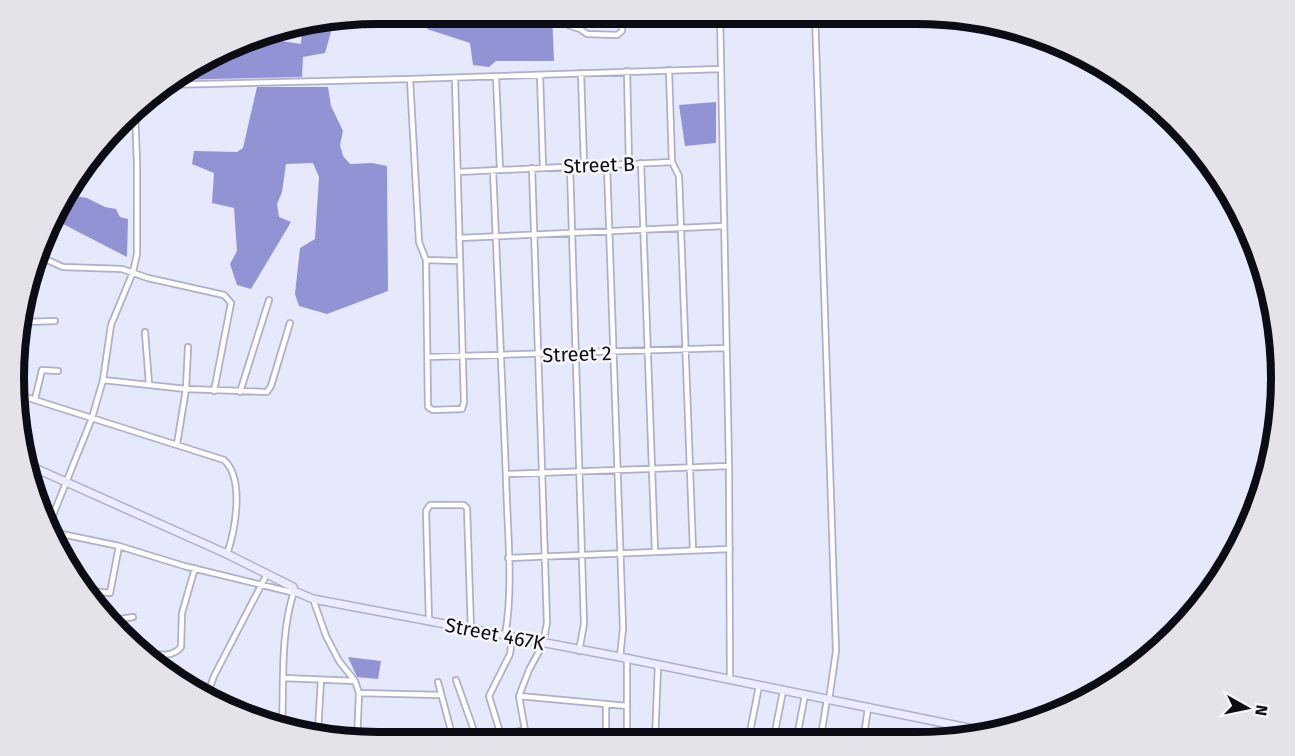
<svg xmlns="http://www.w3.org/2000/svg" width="1295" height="756" font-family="'Fira Sans',sans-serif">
<rect width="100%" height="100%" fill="#e6e8fc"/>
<!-- water -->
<path fill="#9293d5" d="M377,14H424V18L417,27L379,16Z
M431,14H552L554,61H496L489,67L473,65L470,43L427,29Z
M334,21L325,53L303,57L302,77L173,80L254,37L301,44L302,26Z
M257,87H328L331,106L343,131L340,145L343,156L350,164L372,163L387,166L388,291L327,314L299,306L295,294L300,248L315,239L319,177L313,163L286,164L282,192L277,204L279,217L291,222L251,289L237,285L230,264L237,251L234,208L212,203L214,173L192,164L194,151L237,152L243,148Z
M716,102V143L685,146L679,105Z
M68,195L87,198L105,207L116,209L120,217L128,219L127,257L63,224L64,202Z
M348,657L381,661L378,679L357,677Z"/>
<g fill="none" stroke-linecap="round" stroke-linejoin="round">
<defs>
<path id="street" d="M567,14L568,25L580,29L587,34L617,35L622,31V14
M720,14L729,466L730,680
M815,14L836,651L829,700
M669,70L672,162
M627,71L629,165
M581,73L584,165
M540,75L543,167
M496,77L500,169
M455,79L464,402L462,409L433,410L428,407L426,260L419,242L410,79L720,69
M164,85L410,79
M672,162L679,176L693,550
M641,163L655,552
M570,166L584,624L579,651
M607,166L623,628L620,657
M493,170C498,272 502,374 506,476C507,529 514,585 505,636
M458,172L672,162
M459,238L724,226
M36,255L63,267L122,269L148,278L224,295L231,303L214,391
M426,260L460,261
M26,322L55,321
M145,332L149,384
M428,357L725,348
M103,380L186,389L188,347
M15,386L29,303L34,290L35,279L32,266
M240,392L269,300
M16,394L224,460C245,479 235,531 227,554
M35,399L42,370L58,371
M177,444L186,389L267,392L271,386L290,323
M506,474L729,466
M49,525L92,418L103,380L111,325L133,272L137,254V164L135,110
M52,532L119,546L184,566L291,592L294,591C280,635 284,682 282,727
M508,558L730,549
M83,590L110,593L119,546
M313,599L326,636L339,661L355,681L359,693L357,742
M429,622L426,511L430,505H464L467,508L471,630
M114,624L120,619L133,617
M144,652C157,654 171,659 181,647L182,613L195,568
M627,659V742
M284,678L355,681
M456,680L478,742
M438,682L454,742
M359,693L440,695
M207,696L214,676L267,574
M519,696L627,706
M217,702L222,704
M606,705V738
M318,730L321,680
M471,742L525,730
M503,742L489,696L510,654L512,638
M527,742L519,696L529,670L543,644L547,623L532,168
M655,742L658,665
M748,742L759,686
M773,742L783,691
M796,742L805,695
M820,742L827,699
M863,742L868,708"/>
<path id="secondary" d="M28,465L227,554L293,587L294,591L313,599L620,657L988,732"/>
</defs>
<!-- street casing -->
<use href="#street" stroke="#afb0c8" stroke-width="8"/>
<!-- secondary casing -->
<use href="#secondary" stroke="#afb0c8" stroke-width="10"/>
<!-- street -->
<use href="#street" stroke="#fff" stroke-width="4.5"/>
<!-- secondary -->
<use href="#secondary" stroke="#ebecff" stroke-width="7"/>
</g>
<g text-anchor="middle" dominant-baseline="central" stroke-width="5" stroke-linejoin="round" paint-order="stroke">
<!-- street labels -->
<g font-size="20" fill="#0c0c14" stroke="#f6f6fb">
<text transform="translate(599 165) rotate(-2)">Street B</text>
<text transform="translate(577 354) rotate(-2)">Street 2</text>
<text transform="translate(495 634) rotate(11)">Street 467K</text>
</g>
</g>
<!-- crop -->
<path d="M0 0H1295V756H0ZM378 24H917A354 354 0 0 1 1271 378V378A354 354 0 0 1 917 732H378A354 354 0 0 1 24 378V378A354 354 0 0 1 378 24Z" fill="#e3e3e9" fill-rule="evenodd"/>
<path fill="none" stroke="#0c0c14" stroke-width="8" d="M378 24H917A354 354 0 0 1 1271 378V378A354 354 0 0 1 917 732H378A354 354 0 0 1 24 378V378A354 354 0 0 1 378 24Z"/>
<!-- north arrow -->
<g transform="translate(1247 708) rotate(99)" stroke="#f6f6fb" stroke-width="4.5" paint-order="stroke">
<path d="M0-4.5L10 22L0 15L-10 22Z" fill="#0c0c14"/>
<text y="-9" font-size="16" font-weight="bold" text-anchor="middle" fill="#0c0c14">N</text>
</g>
</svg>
